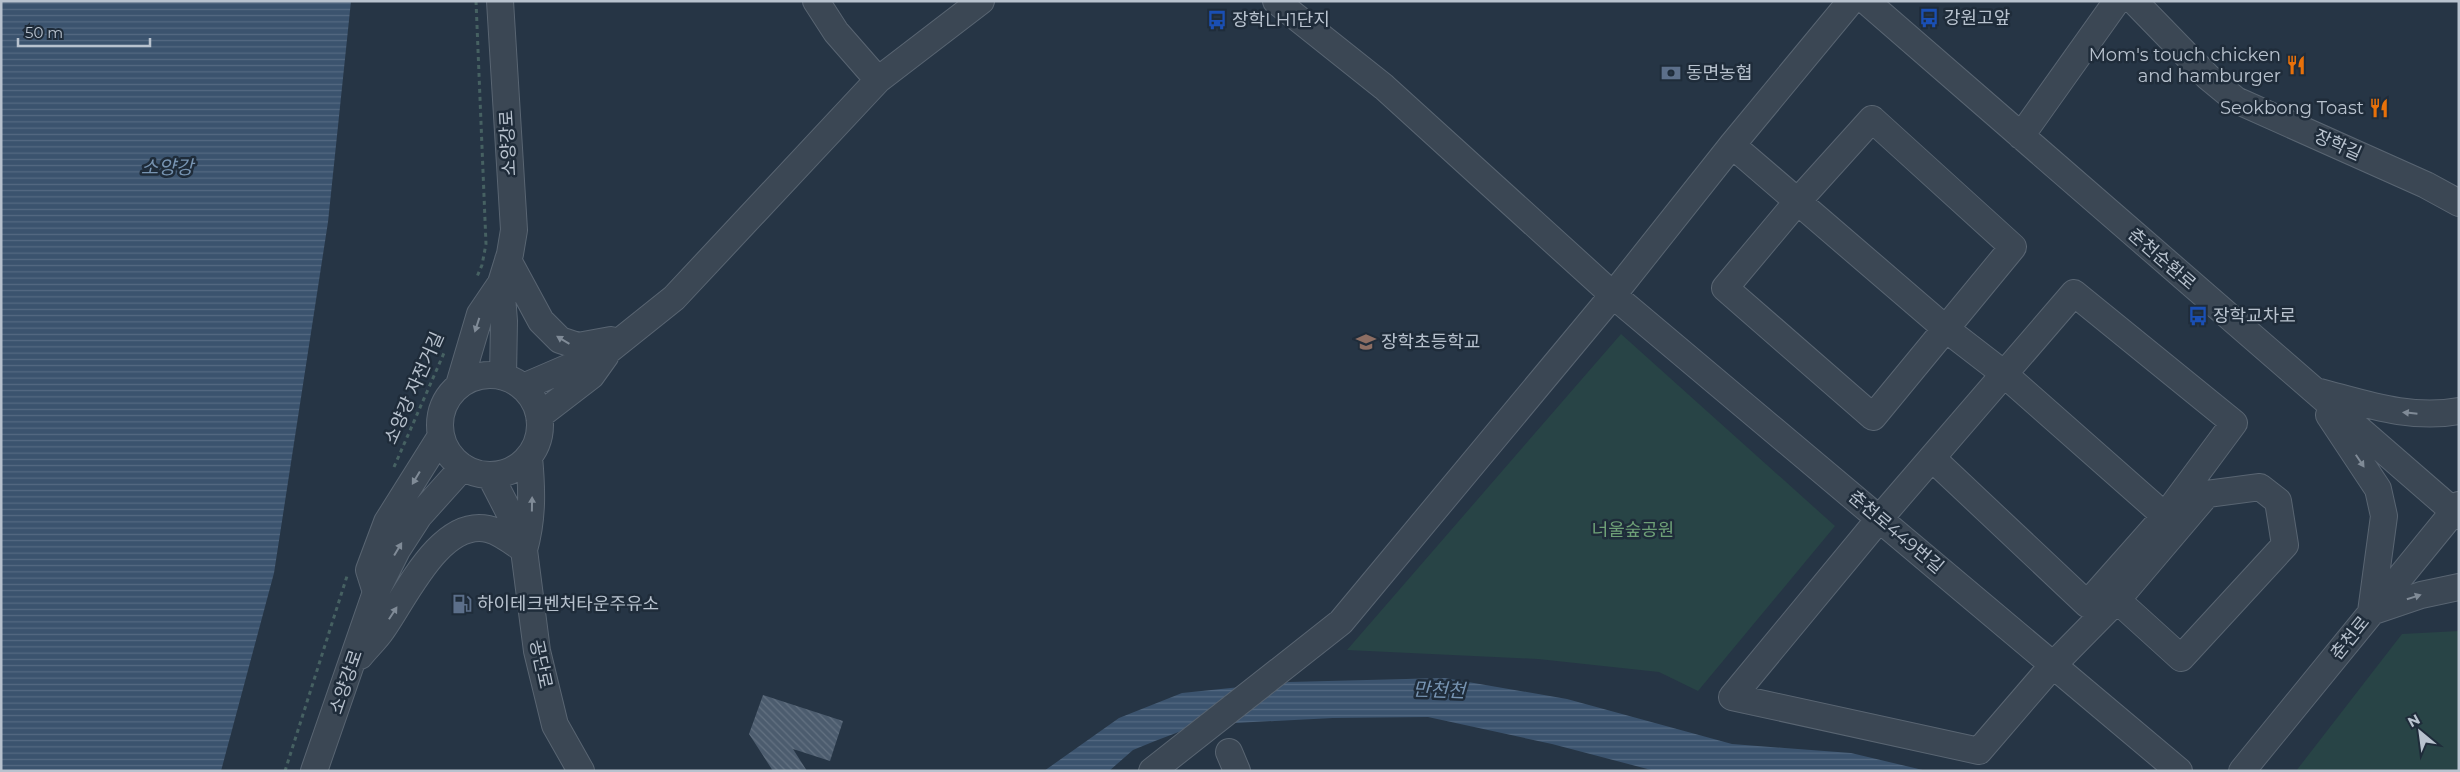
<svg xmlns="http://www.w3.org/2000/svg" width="2460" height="772" font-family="Montserrat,'Noto Sans KR',sans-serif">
<defs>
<pattern id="water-rules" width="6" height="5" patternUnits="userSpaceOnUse" patternTransform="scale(1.25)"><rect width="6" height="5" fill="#3b536e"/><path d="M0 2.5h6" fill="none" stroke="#556a82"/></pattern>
<pattern id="building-back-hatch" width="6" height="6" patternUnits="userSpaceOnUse" patternTransform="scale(1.25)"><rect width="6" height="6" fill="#4c5c6e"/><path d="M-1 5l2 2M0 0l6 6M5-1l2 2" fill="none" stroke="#647282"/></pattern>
</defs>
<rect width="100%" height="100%" fill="#263545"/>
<!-- green -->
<path fill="#284446" d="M1621,334L1835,526L1698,691L1659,672L1538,659L1347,650Z
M2459,631V771H2296L2402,634Z"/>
<!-- water -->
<path fill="url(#water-rules)" d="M1,1H351L328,222L274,573L221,771H1Z
M1445,678L1567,699L1732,744L1851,753L1927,771H1655L1552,744L1428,717L1333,718L1234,723L1184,730L1155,741L1133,750L1109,771H1044L1119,718L1182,693L1289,682Z"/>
<!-- building -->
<path fill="url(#building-back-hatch)" d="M763,695L843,721L830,761L793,749L807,771H773L749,734Z"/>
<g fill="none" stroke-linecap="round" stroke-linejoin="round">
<defs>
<path id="minor" d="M816,1L836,32L878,80
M1276,1L1384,87L1613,295L2179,771
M1866,1L2459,516
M2134,1L2208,77L2236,100L2426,185L2459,203
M1872,119L2013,247L1873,417L1725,288L1797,202Z
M2021,136L2117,1
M1732,145L1946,329L2003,373L2165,516
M508,260L541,321L560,340L578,346L611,340
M501,283L504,321L503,376
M440 425a50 50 0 1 1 100 0a50 50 0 1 1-100 0Z
M459,385L480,314L501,283L510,254L514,230L500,1
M523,387L609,350L674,298L878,80L981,1
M2320,392C2366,404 2411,420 2459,411
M2329,415L2378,489L2384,516L2371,612L2421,595L2459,587
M539,416L591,376L606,355
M1933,459L2087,604L2165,516L2234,423L2074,293L1880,518L1732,697L1979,751L2053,665L2117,600L2207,494L2260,487L2278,501L2285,545L2181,658L2117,600
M490,475L510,514L524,550L537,651L555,725L581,771
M524,550C533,518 532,489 529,457
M375,589L369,570L387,522L441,436
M360,656C367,647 376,639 382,630C405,598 440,518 488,529C501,532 513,542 524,550
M1229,752L1237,771
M314,771L376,592L397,550L419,516L463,467
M1152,771L1341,622L1613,295L1732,145L1851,1
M2242,771L2459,505"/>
</defs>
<!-- minor casing -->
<use href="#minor" stroke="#596572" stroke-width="28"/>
<!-- path -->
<path stroke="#466162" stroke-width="3" stroke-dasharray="4 4" stroke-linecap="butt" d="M476,1L486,244L482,265L476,279
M394,467L444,353
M285,771L348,573"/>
<!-- minor -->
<use href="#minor" stroke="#3b4754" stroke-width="26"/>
</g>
<!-- one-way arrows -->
<defs><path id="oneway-solid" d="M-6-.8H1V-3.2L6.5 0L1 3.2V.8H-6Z" transform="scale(1.25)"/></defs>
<g fill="#808b97">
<use href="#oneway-solid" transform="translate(477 325) rotate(108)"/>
<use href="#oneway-solid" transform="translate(563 340) rotate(-149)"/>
<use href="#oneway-solid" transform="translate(2410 413) rotate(-174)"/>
<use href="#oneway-solid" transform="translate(2360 461) rotate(56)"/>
<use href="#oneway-solid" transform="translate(416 478) rotate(121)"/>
<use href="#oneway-solid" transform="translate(532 504) rotate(-89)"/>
<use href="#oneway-solid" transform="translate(398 549) rotate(-59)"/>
<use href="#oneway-solid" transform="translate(2414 597) rotate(-18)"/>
<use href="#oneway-solid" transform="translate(393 613) rotate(-57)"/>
</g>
<!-- icons -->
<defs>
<symbol id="bus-bare" viewBox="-9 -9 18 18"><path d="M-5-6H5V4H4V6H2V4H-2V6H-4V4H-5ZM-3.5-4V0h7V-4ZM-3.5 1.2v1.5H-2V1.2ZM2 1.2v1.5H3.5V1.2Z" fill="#1a4fb4" stroke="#1f2c3a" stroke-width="2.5" paint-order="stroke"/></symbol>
<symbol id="restaurant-bare" viewBox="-9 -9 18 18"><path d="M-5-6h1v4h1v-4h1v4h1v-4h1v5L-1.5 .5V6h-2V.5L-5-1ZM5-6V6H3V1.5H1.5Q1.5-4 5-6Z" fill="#e8710a" stroke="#1f2c3a" stroke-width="2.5" paint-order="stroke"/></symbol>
<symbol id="bank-bare" viewBox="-9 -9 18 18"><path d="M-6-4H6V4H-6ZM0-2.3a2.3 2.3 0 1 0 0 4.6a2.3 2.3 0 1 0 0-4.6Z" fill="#5c6f8a" stroke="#1f2c3a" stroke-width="2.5" paint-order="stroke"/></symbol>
<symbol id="school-bare" viewBox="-9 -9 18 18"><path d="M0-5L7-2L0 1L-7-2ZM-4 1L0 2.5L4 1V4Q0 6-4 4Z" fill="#8d6e63" stroke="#1f2c3a" stroke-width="2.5" paint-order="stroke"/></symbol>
<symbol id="fuel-bare" viewBox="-9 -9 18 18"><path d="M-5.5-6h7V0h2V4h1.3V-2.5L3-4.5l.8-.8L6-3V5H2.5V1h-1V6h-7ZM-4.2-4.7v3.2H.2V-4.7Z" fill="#5c6f8a" stroke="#1f2c3a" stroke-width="2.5" paint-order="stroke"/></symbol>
</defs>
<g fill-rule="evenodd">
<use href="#bus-bare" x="1915" y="4" width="28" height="28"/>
<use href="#bus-bare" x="1203" y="6" width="28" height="28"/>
<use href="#restaurant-bare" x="2282" y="51" width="28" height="28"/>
<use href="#bank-bare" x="1657" y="59" width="28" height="28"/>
<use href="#restaurant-bare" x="2365" y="94" width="28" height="28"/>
<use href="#bus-bare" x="2184" y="302" width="28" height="28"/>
<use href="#school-bare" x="1352" y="328" width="28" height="28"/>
<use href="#fuel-bare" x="448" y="590" width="28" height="28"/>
</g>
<g text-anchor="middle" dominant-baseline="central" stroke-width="5" stroke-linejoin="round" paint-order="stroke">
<!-- poi labels -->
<g font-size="18" fill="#b8c2ce" stroke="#1f2c3a" text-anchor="start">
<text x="1944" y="18">강원고앞</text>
<text x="1232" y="20">장학LH1단지</text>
<text x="2281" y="55" text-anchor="end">Mom's touch chicken<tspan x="2281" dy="21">and hamburger</tspan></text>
<text x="1686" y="73">동면농협</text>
<text x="2364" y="108" text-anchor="end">Seokbong Toast</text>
<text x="2213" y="316">장학교차로</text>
<text x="1381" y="342">장학초등학교</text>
<text x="477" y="604">하이테크벤처타운주유소</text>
</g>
<!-- street labels -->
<g font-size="18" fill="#b8c2ce" stroke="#1f2c3a">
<text transform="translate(508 143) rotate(-93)">소양강로</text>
<text transform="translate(2338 145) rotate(24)">장학길</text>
<text transform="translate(2162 259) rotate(41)">춘천순환로</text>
<text transform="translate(414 388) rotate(-66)">소양강 자전거길</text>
<text transform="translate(1896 532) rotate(40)">춘천로449번길</text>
<text transform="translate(2350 638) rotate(-51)">춘천로</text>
<text transform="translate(541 664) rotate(78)">공단로</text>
<text transform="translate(346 682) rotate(-71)">소양강로</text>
</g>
<!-- park labels -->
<g font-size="18" fill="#6ea077" stroke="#1f2c3a">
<text x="1633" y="530">너울숲공원</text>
</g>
<!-- water labels -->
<g font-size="19" font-style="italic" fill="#7794b2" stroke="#1f2c3a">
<text x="167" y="167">소양강</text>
<text transform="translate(1439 690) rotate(2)">만천천</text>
</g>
</g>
<!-- border -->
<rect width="2460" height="772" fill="none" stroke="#b8c2ce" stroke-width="5"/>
<!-- north arrow -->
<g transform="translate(2420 732) rotate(331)" stroke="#1f2c3a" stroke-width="4" paint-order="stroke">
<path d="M0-4L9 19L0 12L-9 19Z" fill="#b8c2ce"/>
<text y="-8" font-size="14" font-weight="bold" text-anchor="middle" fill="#b8c2ce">N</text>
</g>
<!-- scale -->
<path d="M18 38v8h132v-8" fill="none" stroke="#b8c2ce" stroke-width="2.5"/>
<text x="25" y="38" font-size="15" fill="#b8c2ce" stroke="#1f2c3a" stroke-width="4" paint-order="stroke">50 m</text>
</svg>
